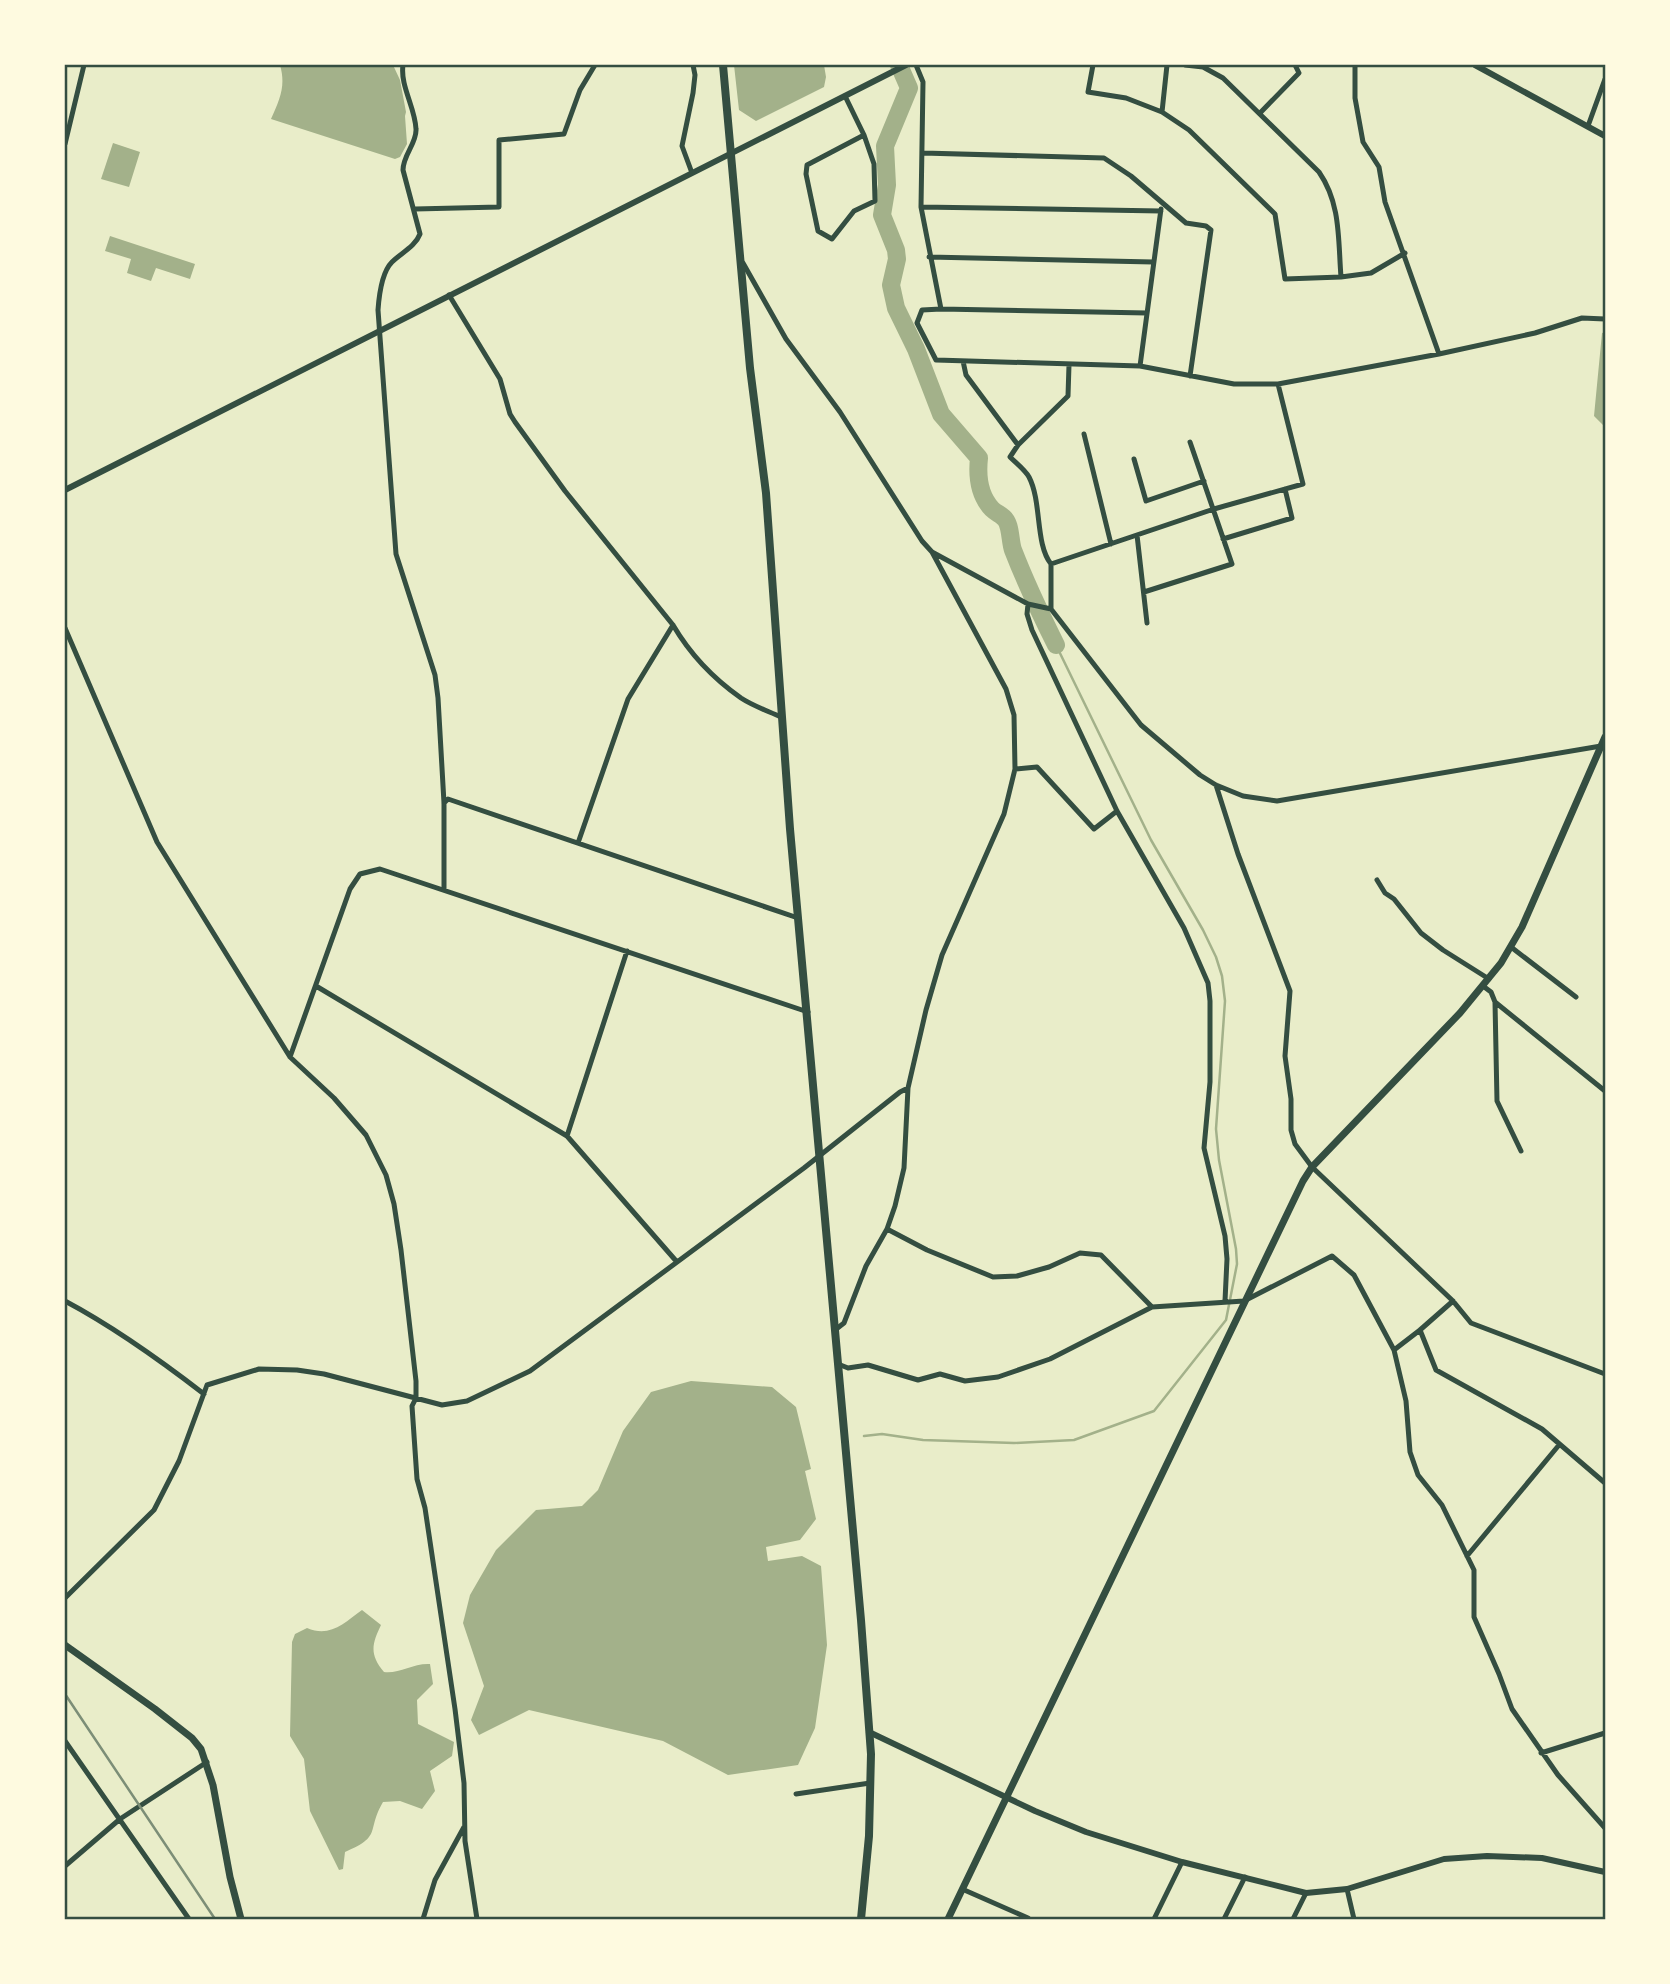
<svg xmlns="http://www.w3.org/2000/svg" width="1670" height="1984" font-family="Raleway,sans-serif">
<rect width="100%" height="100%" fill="#e9edc9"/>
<!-- water -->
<path fill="#a3b18a" d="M280,65H393L400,80L406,112L405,116L407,144L400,157L395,159L271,119C280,99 286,86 280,65Z
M734,65H824L826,77L824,87L756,121L739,110Z
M113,143L140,152L129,187L101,179Z
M110,236L195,264L190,279L156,268L151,281L127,273L131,259L105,251Z
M1605,332V427L1594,416L1602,333Z
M691,1381L772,1387L796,1407L811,1469L805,1471L816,1519L800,1540L766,1547L768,1561L802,1556L821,1566L827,1645L815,1728L798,1765L728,1775L663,1741L529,1710L479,1735L471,1720L484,1686L463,1623L470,1595L496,1550L536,1510L582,1506L598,1490L623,1431L651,1392Z
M362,1610L381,1625C372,1644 369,1654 384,1672C399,1674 413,1663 430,1664L433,1684L417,1700L418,1724L454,1742L452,1756L430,1771L435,1791L422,1809L400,1801L383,1802C366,1831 383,1836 345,1852L343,1869L339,1870L310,1811L304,1759L290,1736L292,1642L295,1634L307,1628C330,1638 344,1623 362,1610Z"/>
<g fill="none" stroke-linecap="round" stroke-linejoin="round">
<!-- stream -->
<path stroke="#a3b18a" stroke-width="2.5" d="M864,1436L882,1434L923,1440L1014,1443L1074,1440L1154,1411L1226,1320L1237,1264L1236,1249L1219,1160L1216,1129L1225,1001L1222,976L1216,957L1203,930L1151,840L1056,645"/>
<!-- river -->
<path stroke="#a3b18a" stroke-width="18" d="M899,65L909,88L885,146L887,185L882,215L896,250L897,259L891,285L896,308L916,349L941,414L979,458C977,476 979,495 992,509C996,513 1002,515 1005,519C1011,526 1010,542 1013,550C1025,581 1041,615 1056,645"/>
<!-- minor -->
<path stroke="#344e41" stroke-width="5" d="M403,65C400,86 415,107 416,129C417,143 403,155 403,170L420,234C415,247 401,253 392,262C382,272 379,296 378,310L396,554L435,675L438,698L444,803V889
M916,65L923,82L921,207L941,309
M1093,65L1088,92L1126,98L1162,112L1189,130L1275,214L1285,279L1341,277L1371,273L1405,253
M1185,65L1203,67L1223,78L1319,172C1341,204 1338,239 1341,277
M1355,65V98L1363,142L1379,167L1385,202L1439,354
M845,96L864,135
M1162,112L1167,65
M1260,113L1299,73L1295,65
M1588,126L1605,79
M864,135L874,164L875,201L854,211L832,239L818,231L806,174L807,165Z
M65,144L84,65
M923,153L1104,158L1131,176L1186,223L1206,226L1211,230L1190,376
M692,173L682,146L693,93L695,75L693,65
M921,207L1161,211
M415,209L499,207V140L564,134L580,90L595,65
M929,257L1153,262
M743,263L786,339L840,412L922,541L932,552L1006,689L1014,715L1015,769L1004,814L942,955L926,1010L908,1088L904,1168L895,1206L887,1229L866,1266L844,1323L835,1330
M449,295L500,379L510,414L515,422L565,491L673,625C690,654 714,679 741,698C753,706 768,711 781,717
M1147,313L941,309L922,310L917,323L936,360L1140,366L1234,384H1278L1439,354L1535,333L1582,318L1605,319
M963,361L966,375L1018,445
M1069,365L1068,396L1018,445L1010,457C1016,463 1025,470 1029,477C1042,502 1035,544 1051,564V609L1141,725L1200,775L1216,785L1243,796L1277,801L1601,746
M1140,366L1161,209
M1084,434L1111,544
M1134,459L1146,501L1204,481
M1137,535L1147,623
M1223,539L1292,518L1285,489
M932,552L1028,604L1051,609
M1051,564L1214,509L1303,484L1278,384
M1144,592L1232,564L1190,442
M1028,604L1027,614L1032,630L1117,811L1184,928L1208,983L1210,1001V1082L1204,1148L1225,1236L1227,1259L1225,1301
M65,628L157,842L290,1057L334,1098L366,1135L386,1175L394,1204L401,1250L416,1381V1398L412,1406L417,1479L425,1508L455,1709L464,1783L465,1841L477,1919
M1015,769L1037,767L1094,829L1117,811
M1216,785L1238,854L1290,991L1285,1056L1291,1099V1130L1295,1144L1312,1167L1453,1301L1471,1323L1605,1374
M444,803L448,799L798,918
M578,843L628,699L673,625
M1377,880L1385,893L1394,899L1421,933L1443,950L1489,979
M1511,947L1576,997
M316,986L567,1136L677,1262
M1483,986L1491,992L1495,1002L1497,1101L1521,1151
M1495,1002L1605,1091
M290,1057L350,889L360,874L380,869L808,1012
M567,1136L627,951
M887,1229L927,1250L993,1277L1017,1276L1049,1267L1080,1253L1101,1255L1152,1307
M65,1301C114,1327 160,1360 204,1394
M1420,1330L1453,1301
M1394,1350L1420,1330L1436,1370L1542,1429L1605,1483
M838,1364L848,1368L868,1365L918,1380L940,1374L965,1381L998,1377L1050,1359L1152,1307L1244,1301L1332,1256L1354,1275L1394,1350L1406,1401L1410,1452L1418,1475L1442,1505L1474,1570V1617L1499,1674L1512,1709L1558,1775L1605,1828
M1467,1556L1559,1445
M65,1598L154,1510L179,1461L207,1385L259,1369L297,1370L324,1374L442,1405L467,1401L530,1371L804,1168L900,1092L908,1088
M65,1741L189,1919
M1541,1753L1605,1733
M796,1794L870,1783
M65,1866L120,1819L207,1762
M962,1889L1028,1918
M1347,1889L1354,1919
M423,1919L435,1880L464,1827
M1154,1919L1182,1862
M1224,1919L1245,1877
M1293,1919L1306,1893"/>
<!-- tertiary -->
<path stroke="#344e41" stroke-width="6" d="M1475,65L1605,136
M65,490L906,65
M869,1732L1035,1811L1086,1832L1182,1862L1306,1893L1347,1889L1444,1859L1487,1856L1542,1858L1605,1872"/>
<!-- secondary -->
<path stroke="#344e41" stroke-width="7" d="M65,1645L155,1709L192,1738L201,1749L213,1785L230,1877L241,1919
M948,1919L1303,1181L1312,1167L1460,1013L1501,963L1522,927L1605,737"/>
<!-- trunk -->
<path stroke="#344e41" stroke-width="8" d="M723,65L750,368L766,493L790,829L861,1620L871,1754L869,1836L861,1919"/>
<!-- rail -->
<path stroke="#7c8e77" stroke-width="2.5" d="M65,1694L215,1919"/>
</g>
<!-- border -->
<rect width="1670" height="1984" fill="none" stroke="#fefae0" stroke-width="133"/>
<rect x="66" y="66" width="1538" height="1852" fill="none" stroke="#344e41" stroke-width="2.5"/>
</svg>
